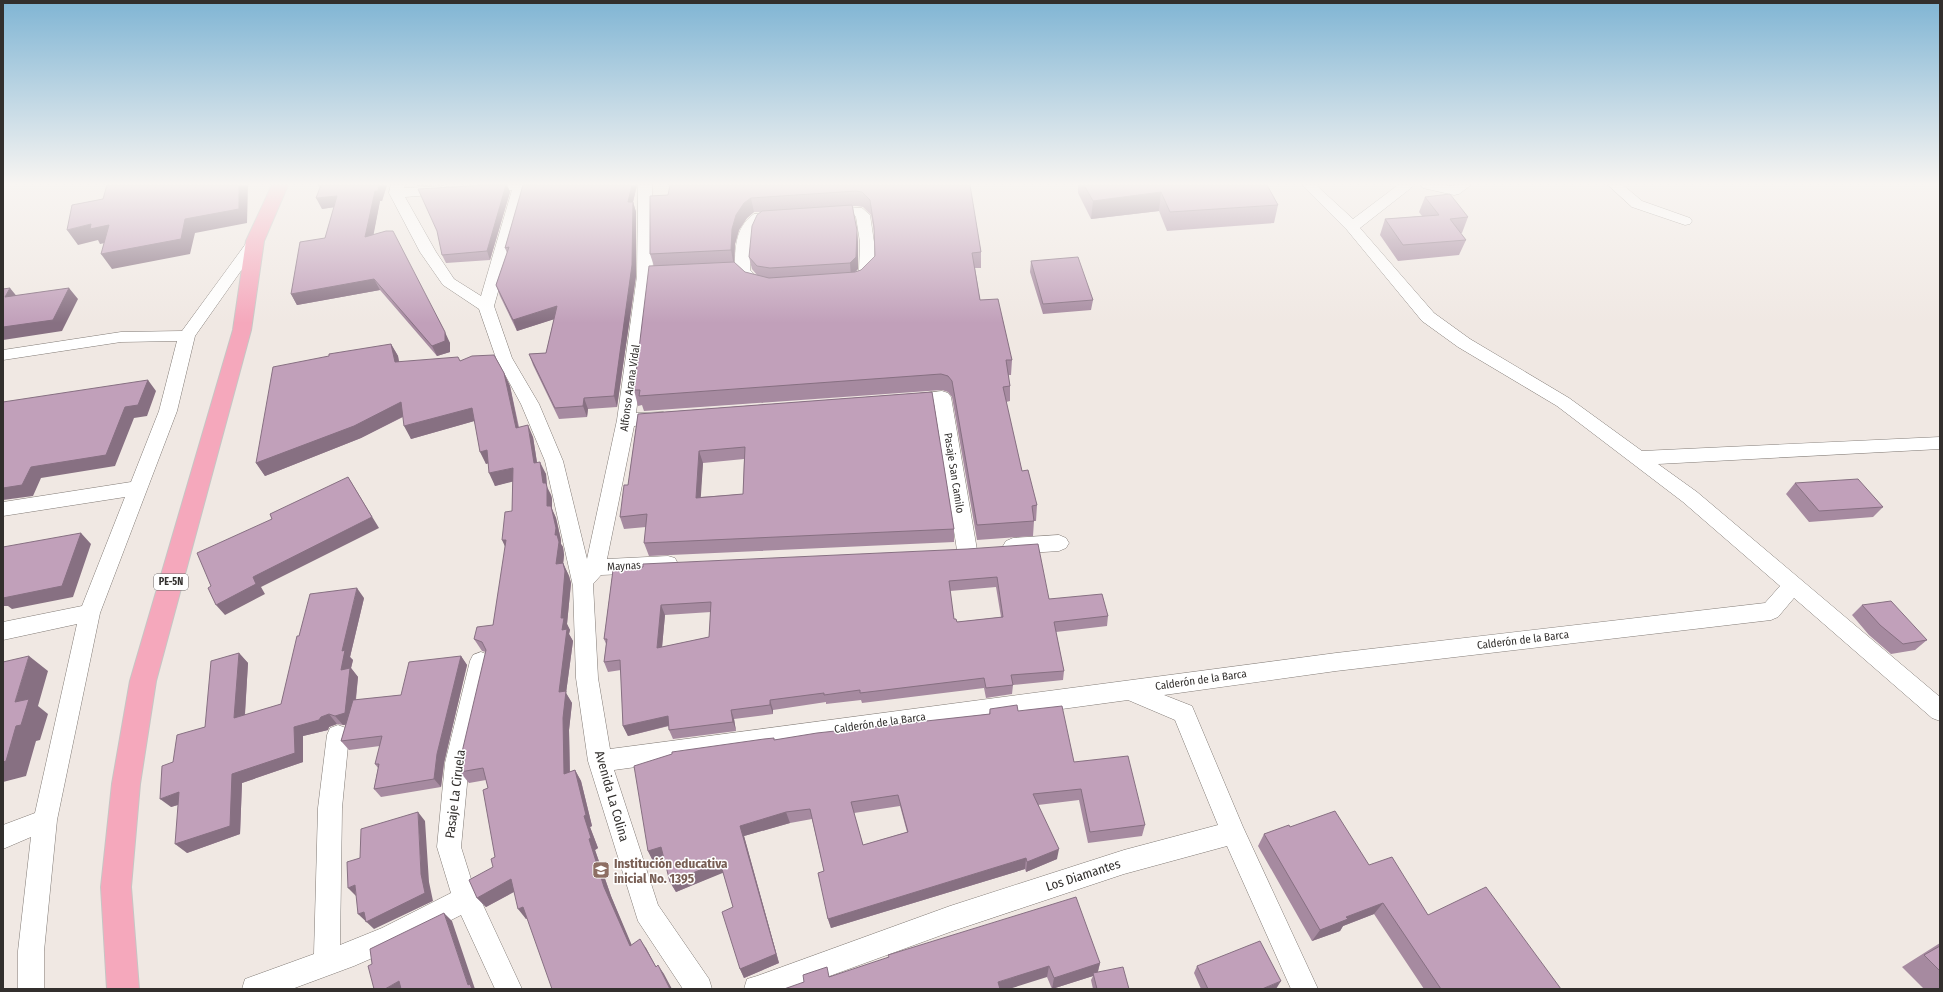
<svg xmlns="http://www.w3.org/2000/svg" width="1943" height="992" font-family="'Fira Sans Condensed',sans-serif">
<rect width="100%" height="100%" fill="#f0e8e3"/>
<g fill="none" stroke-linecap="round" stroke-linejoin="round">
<defs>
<path id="street" d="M391,185H405L404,188L444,186L449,187L451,190L449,193L444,194L405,197L436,252L454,279L481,296L512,190L478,191L476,188L480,185H538L536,188L527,189L494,306L512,358L539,404L563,461L587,559L617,420L637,276L638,185H652L653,276L636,413L663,412L669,414L672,418L669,422L634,426L607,559L668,556L675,558L678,564L675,570L668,572L601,575L593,584L598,678L610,749L1336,653L1765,603L1780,586L1683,502L1557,406L1458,347L1422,321L1347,230L1302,185H1316L1353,219L1398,185H1413L1411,188L1360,228L1434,313L1470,339L1569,398L1642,451L1940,437V449L1658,464L1697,492L1940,697V721L1932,718L1794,598L1778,617L1771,620L1336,671L1164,695L1192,706L1243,827L1318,989H1291L1227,846L1124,874L950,932L794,989H744L747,979L757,976L950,906L1124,850L1218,825L1175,720L1128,700L614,770L658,905L709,979L712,989H683L638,921L588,761L576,678L573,586L545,461L521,404L496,358L479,309L443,285L420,252L389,193Z
M1421,185H1444L1452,186L1455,185H1471L1459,194L1454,195L1423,188Z
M1608,185H1623L1642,201L1690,218L1692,221L1690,224L1685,225L1632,207Z
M845,207L862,208L870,215L874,242L875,271L861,284L772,292L748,286L734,271C736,249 734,228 754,214ZM854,215L856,217L860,242L859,270L852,277L772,282L758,279L750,270C751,254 748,232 763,221Z
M255,237L260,238L262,241L195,336L177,411L100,613L57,820L44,951V989H18V951L31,837L3,849V825L35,813L77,624L3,640V622L82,606L125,497L3,516V502L131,482L159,411L177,341L121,342L3,360V350L121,332L182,331L250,238Z
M942,391L948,393L951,397L977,550L974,555L967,558L960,555L957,550L934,404L907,406L901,404L898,400L901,396Z
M1059,535L1066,538L1069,543L1066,548L1059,551L1013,554L1006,551L1003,546L1006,541L1013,538Z
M481,652L489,655L492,661L469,763L461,847L471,879L522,989H495L461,915L400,946L354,966L292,989H242L245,979L314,954L318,808L327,735L330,728L338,725L346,728L349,735L342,808L340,945L382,928L451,893L437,847L445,763L470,661L473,655Z"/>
<path id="highway" d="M272,185H288L264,241L251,330L156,681L140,784L131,887L139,989H107L101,887L112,784L130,681L233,330L246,241Z"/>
</defs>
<!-- street casing -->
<use href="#street" stroke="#827b76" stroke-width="1"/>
<!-- highway casing -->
<use href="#highway" stroke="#c6c5c4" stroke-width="2"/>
<!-- street -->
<use href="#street" fill="#fff" fill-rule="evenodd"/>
<!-- highway -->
<use href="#highway" fill="#f5a8bc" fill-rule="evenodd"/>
</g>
<!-- wall -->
<path fill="#a68aa0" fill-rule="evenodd" d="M318,185H392H387L382,201H380L373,235L450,343V352L437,356L380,290L297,305L291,294L325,238L334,207L322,209L320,188Z
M416,185H446L417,186Z
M486,185H507L510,192L490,260L446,263L442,255Z
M523,185H637L633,202L636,212V276L617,407L588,409L587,417L559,419L533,365L529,354L546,353L554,319L517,331L500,296L496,285L507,253L505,248Z
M970,185L981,252V268H975L980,300L1012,360L1011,375H1008L1010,386V401L1006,402L1022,471L1037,505L1036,521H1034L1033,536L977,540L952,397L948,392L942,390L644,411L642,405L638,406L634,390L654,266L650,254V196ZM853,206H857L863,207L871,215L875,236V256L861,270L855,272L858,269V242ZM754,212H760L749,257L752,269L757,275L745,272L734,262L735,244L739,230L747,218Z
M1078,185H1267L1278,205L1274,223L1167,231L1159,211L1091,219L1078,193Z
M1425,197L1468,217L1462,233H1460L1466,240L1459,255L1398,261L1380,235L1385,219L1422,216L1419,212Z
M1031,261L1093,300L1091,310L1043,314L1030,272Z
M391,344L398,356L399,362L460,361L504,373L510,386L519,427L533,437L537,462L546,474L547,487L551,495L552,499V509L556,518L561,540V544L563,547L564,555L563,563L569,576L571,583L567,624L570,630L569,634L573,641L566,693L572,703L569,730L570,772L575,770L581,781L592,826L590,827L598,848L595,850L611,896L631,945L646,948L656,967L664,974L527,918L526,919L514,892L486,907L477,898L493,867L495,857L488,788L486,780L469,783L460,772L486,652L482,651L474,639L493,625L512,511L513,481L495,486L488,463L486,464L474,421L411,439L403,417L361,438L265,476L256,463Z
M932,392L954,529V542L649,556L644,543L646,527L624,529L620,517L628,485L638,414ZM744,459L743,494L700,497L703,463Z
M1795,483L1883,507L1873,517L1809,522L1786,494Z
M967,549L1049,599L1108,616L1107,626L1056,632L1064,671L1063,680L1013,685L1012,694L986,698L984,688L862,703L861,700L826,704V702L773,710V714L734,719L736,731L673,739L669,730V726L628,736L623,726L621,670L608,672L604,662L606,644L604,639L613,570ZM996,587L1001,617L957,622L954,619L950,591ZM711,612L709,637L662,647L665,615Z
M364,598L350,657L353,660L351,668L358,677L356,700L401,695L461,656L467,665L444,763L441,787L381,797L374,789L378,768L375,764L380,746L349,750L341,741L346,725H343L337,724L329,727L328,730L303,736V762L242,783L240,834L187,853L178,805L171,807L173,762L205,727L239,653L248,663L245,715L281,704L299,636Z
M1862,605L1927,640L1915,650L1891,654L1869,635L1852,615Z
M990,709L1018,711L1074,762L1145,825L1142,836L1088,843L1079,800L1038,805L1057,859L1026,872L1025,869L831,928L828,919L824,871L812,819L790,823L744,836L779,963L744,978L740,969L733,907L723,872L676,892L670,882L664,858L653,861L648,851L774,740L989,714ZM900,806L907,832L863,845L854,813Z
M1290,827L1369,865L1428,915L1561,989H1424L1374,914L1343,926L1340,931L1312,941L1258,846L1264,834Z
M1940,943V989H1924L1902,967Z
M1100,963L1098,972L1129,989H1093L1091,980L1093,976L1052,989L1047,977L804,982L830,976Z
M1197,966L1276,989H1201L1194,973Z"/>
<!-- shaded-wall -->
<path fill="#877082" d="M239,185H248L247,223L195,233L190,254L112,269L101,254L185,219Z
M379,185H387L382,201H380L371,248L365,237L375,191Z
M506,185H507L510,192L490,260L487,251Z
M632,185H637L633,202L636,212V276L617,407L614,396L628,202Z
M1161,192L1159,211L1091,219L1093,201Z
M337,196L342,206L322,209L316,198Z
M751,198L754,212L747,218L739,230L735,244L734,266L731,250L732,229L736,215L744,203Z
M91,224L109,225L119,240L100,244L98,240L78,245L67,230Z
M857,230L858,242V269L851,276L850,263Z
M374,279L380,290L297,305L291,294Z
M10,288L19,299L5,297Z
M69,288L78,299L62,331L3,340V327Z
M557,306L561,317L517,331L513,320Z
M445,332L450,343V352L437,356L432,346Z
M391,344L398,356L401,374L395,362Z
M504,373L510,386L521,441L516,428Z
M148,380L156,391L147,416L134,418L115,466L41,478L33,496L3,500V488L31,467L125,407Z
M584,398L588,409L587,417L583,406Z
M401,402L408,414L361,438L265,476L256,463Z
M472,408L478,420L411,439L404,426Z
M528,425L533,437L539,476L534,463Z
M487,450L493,462L486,464L480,452Z
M699,451L703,463L700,510L696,498Z
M540,462L546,474L547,487L551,495L552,499V509L556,518L561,540V544L563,547L564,555L562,576L556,564L543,483Z
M513,468L519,480L495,486L489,473Z
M348,477L379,528L261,587L265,594L225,615L216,605L253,577Z
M81,533L91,544L73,597L12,609L8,606H3V598Z
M502,540H506L508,553Z
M563,563L569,576L571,583L567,624L570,630L569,634L573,641L566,693L572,703L569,730L570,785L564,774L559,692L562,630L561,618Z
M357,588L364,598L350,657L353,660L351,668L358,677L353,723L343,725L335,716L341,670L342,651Z
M661,605L665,615L661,658L657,648Z
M239,653L248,663L244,727L234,718Z
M29,656L48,671L38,706L48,714L40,740L36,741L26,776L3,782V762L15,702Z
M461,656L467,665L444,763L441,787L434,779L437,754Z
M770,700L773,710V714L770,705Z
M731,710L734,719L736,731L733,722Z
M329,714L337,724L329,727L328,730L303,736V762L242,783L240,834L187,853L175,844L232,774L294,727Z
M668,716L671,725L628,736L623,726Z
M575,770L581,781L592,826L590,827L598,848L595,850L611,896L636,955L630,946L604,887L589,839L584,816Z
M179,792L190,801L171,807L160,799Z
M418,812L425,821L429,882L433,901L374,929L358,914L364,912L421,874Z
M786,812L790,823L744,836L779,963L744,978L740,969V826Z
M661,847L666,857L653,861L648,851Z
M1059,849L1057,859L1026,872L1027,862Z
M1026,858L1025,869L831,928L828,919Z
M720,862L725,872L676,892L670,882Z
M511,879L519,889L486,907L477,898Z
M355,885L356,896L348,888Z
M1383,903L1374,914L1343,926L1340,931L1312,941L1320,930L1346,917Z
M523,907L531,916L526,919L518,909Z
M444,913L452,921L475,989H472L468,985Z
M640,939L646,948L661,976L656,967Z
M1100,963L1097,974L1093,973V976L1052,989L1054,978Z
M658,965L664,974L672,989H670Z
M1049,966L1047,977L1009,989H997L998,982Z
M399,981L407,989H385Z
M1281,981L1276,989H1262Z"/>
<!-- building -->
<path fill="#c1a0ba" stroke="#877082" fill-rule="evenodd" d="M107,185H239V209L185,219L181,239L101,254L109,225L90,229L91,224L67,230L72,205L103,199Z
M321,185H379L378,191H375L365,237L386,231H393L445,332V341L432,346L374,279L291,294L300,242L325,238L337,196L316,198Z
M486,185H506L487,251L442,255L437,231L418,189Z
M523,185H632L628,202H633L632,265L614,396L584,398L583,406L555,408L529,354L546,353L557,306L513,320L496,285L509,247L505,248Z
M670,185H970L981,252L972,253L980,300L998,299L1012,360H1006L1010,386L1003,387L1022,471L1028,470L1037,505L1032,506L1034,521L977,525L952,381L948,376L941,374L639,396L640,390H634L649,266L734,262L745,272L769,278L855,272L861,270L875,256L874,227L870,200L862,192L856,191L751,198L744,203L736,215L732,229L731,250L650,254V196L668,195Z
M1084,185H1267L1278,205L1170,212L1161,192L1093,201Z
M1450,194L1468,217L1450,219L1466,240L1403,245L1385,219L1439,215L1425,197Z
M852,205L857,230L856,257L850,263L770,268L757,266L749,257L752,226L757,215L762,211Z
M1078,257L1093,300L1043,304L1031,261Z
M10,288L5,297L69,288L53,320L3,327V289Z
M391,344L395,362L458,357L460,361L472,356L494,355L504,373L516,428L528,425L534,463L540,462L543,483H546L547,487V506H551L556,528L555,535H557L559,542L556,564L563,563L565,571L561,618H564L562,630L567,629L559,692L566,691L563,718L564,774L575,770L586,815L584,816L591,838L589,839L604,887L630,946L640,939L656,967L658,965L670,989H552L523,907L518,909L511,879L477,898L469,880L493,867L491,859L495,857L483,790L488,788L483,768L460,772L462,752L486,650L482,642L474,639L477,627L493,625L506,540H502L505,512L512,511L513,468L489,473L487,450L480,452L472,408L404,426L401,402L354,426L256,463L273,367L329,356V354Z
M148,380L138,405L125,407L106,455L31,467L22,485L3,488V402Z
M932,392L954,529L644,543L647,514L620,517L624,485H628L638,414ZM745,447L743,494L696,498L699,451Z
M348,477L372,517L253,577L256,584L216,605L208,588L211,586L197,553L272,519L270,514Z
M1858,479L1883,507L1819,511L1795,483Z
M81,533L62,586L3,598V547Z
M1038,544L1049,599L1102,594L1108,616L1054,622L1064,671L1011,675L1013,685L986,688L984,678L860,693V690L824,695V693L770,700V705L731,710L733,722L669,730L668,716L623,726L620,660L604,662L607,639H604L613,570L643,567V564L967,549ZM997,577L1003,617L957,622L956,619H954L949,581ZM711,602L709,637L657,648L661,605Z
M357,588L342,651L345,650L341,670L350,668L345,713L335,716L329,714L321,717L319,720L294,727L295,753L232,774L230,826L175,844L179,792L160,799L162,766L173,762L177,735L205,727L211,661L239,653L234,718L281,704L297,636H299L310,594Z
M1891,601L1927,640L1903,644L1880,625L1862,605Z
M29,656L15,702L29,699L21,725L16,726L6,761L3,762V662Z
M461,656L437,754L434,779L374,789L379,764H375L382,736L341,741L353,700L401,695L409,662Z
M1017,705L1018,711L1062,706L1074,762L1128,756L1145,825L1090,832L1081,789L1033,794L1059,849L1027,862L1026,858L828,919L818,873L824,871L810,809L786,812L740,826L776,954L740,969L722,912L733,907L720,862L670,882L661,847L648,851L634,766L672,754V752L764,739L774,738V740L817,733L990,714V709ZM898,795L908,832L863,845L851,802Z
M1335,811L1369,865L1392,857L1428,915L1486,887L1561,989H1441L1383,903L1346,917L1348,919L1320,930L1264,834L1289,825L1290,827Z
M418,812L421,874L425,893L366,922L364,912L358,914L355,885L348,888L347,862L360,858L361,829Z
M1076,897L1100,963L1054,978L1049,966L998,982L1000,989H784L804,982L803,975L827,967L829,977L889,957L888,955Z
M444,913L468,985L470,984L472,989H401L399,981L385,989H374L368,966L372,964L370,949Z
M1260,941L1281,981L1262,989H1208L1197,966Z
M1940,946V971L1924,955Z
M1123,967L1129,989H1097L1093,973Z"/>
<!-- sky -->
<linearGradient id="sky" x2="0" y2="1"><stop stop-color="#80b5d4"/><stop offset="0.57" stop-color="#f8f5f2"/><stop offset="1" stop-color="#f8f5f2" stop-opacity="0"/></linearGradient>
<rect width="1943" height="323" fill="url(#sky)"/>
<!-- icons -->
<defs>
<symbol id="school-square" viewBox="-11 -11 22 22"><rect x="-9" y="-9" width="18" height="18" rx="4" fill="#8d6e63" stroke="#fff"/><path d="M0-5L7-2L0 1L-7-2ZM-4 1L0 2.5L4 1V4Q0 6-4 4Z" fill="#fff"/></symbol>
</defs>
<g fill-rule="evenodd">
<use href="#school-square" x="591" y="860" width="20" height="20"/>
</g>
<g text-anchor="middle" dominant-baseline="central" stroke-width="3" stroke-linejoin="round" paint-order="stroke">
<!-- shield labels -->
<rect fill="#fff" stroke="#706d6c" stroke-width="1" x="154" y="574" width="34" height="16" rx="3"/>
<g font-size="10" font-weight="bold" fill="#322f2d">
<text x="171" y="582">PE-5N</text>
</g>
<!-- street labels -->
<g font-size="11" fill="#322f2d" stroke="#fff">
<text transform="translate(630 388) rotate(-82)">Alfonso Arana Vidal</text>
<text transform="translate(954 473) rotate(81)">Pasaje San Camilo</text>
<text transform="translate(624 566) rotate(-3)">Maynas</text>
<text transform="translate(1523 640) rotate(-7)">Calderón de la Barca</text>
<text transform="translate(1201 680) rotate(-8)">Calderón de la Barca</text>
<text transform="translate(880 723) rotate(-8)">Calderón de la Barca</text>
</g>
<!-- near-street labels -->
<g font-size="13" fill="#322f2d" stroke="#fff">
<text transform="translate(455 794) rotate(-83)">Pasaje La Ciruela</text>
<text transform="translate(612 796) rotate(74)">Avenida La Colina</text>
<text transform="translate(1083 875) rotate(-18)">Los Diamantes</text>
</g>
<!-- near-education labels -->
<g font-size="13" font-weight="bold" fill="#785e54" stroke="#fff" text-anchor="start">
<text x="614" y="863">Institución educativa<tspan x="614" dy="15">inicial No. 1395</tspan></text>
</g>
</g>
<!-- border -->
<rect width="1943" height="992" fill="none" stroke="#322f2d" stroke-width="8"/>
</svg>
